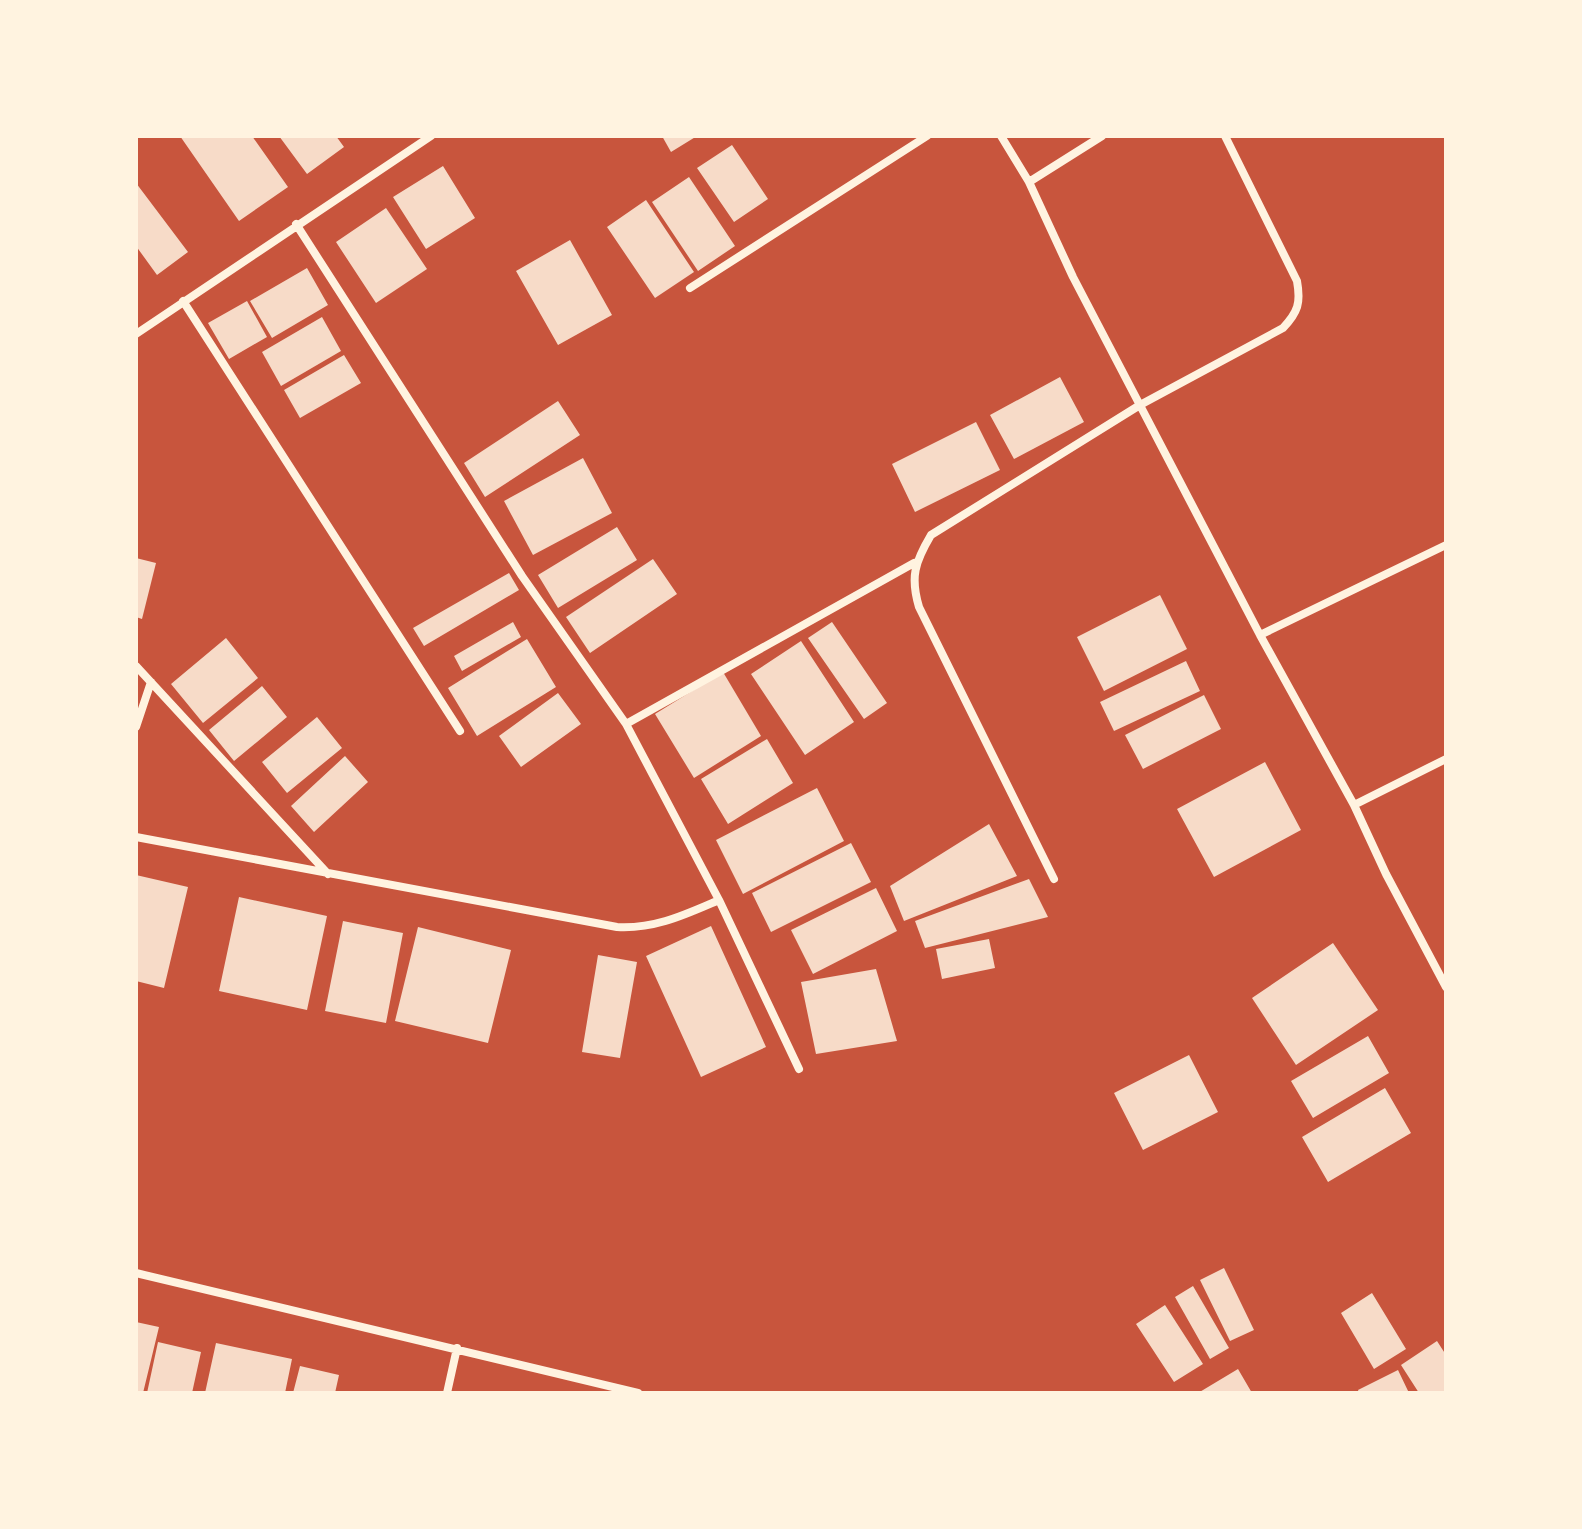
<svg xmlns="http://www.w3.org/2000/svg" width="1582" height="1529" font-family="Helvetica,sans-serif">
<rect width="100%" height="100%" fill="#c8553d"/>
<!-- building -->
<path fill="#f7dbc8" d="M180,136H252L288,187L239,221Z
M279,136H336L344,147L307,174Z
M662,136H697L671,152Z
M732,145L768,199L734,222L697,168Z
M443,166L475,218L426,249L393,197Z
M689,177L735,246L698,271L652,202Z
M136,183L188,252L157,275L136,246Z
M646,200L694,272L655,298L607,227Z
M386,208L427,269L376,303L336,242Z
M570,240L612,315L558,345L516,271Z
M307,268L328,305L272,338L250,301Z
M247,301L267,337L229,359L208,323Z
M322,317L341,351L281,386L262,352Z
M344,355L361,383L300,418L284,390Z
M1060,377L1084,422L1014,459L990,415Z
M558,401L580,435L485,497L464,463Z
M976,422L1000,470L915,512L892,464Z
M583,458L612,513L533,555L504,501Z
M617,527L637,560L558,608L538,575Z
M136,558L156,563L142,619L136,617Z
M653,559L677,594L590,653L566,617Z
M509,573L519,590L424,646L413,628Z
M1160,595L1187,649L1104,691L1077,637Z
M513,622L521,637L462,671L454,656Z
M832,622L887,703L864,719L808,638Z
M226,638L258,678L203,723L171,684Z
M527,639L556,687L477,736L448,688Z
M801,641L854,722L805,755L751,674Z
M1186,661L1200,691L1114,731L1100,702Z
M723,672L761,736L694,778L655,714Z
M262,686L287,717L234,761L209,730Z
M558,693L581,724L521,767L499,736Z
M1204,695L1221,729L1143,769L1125,735Z
M317,717L342,748L287,793L262,762Z
M767,739L793,783L728,824L701,779Z
M345,756L368,782L314,832L291,806Z
M1265,762L1301,830L1214,877L1177,809Z
M817,788L844,841L743,894L716,840Z
M989,824L1017,876L904,921L890,886Z
M851,843L871,882L771,932L752,893Z
M136,875L188,887L164,988L136,981Z
M1029,879L1048,917L925,948L915,921Z
M876,888L897,931L813,974L791,930Z
M239,897L327,916L307,1010L219,991Z
M343,921L403,933L386,1023L325,1011Z
M711,926L766,1047L701,1077L646,956Z
M418,927L511,950L488,1043L395,1021Z
M989,939L995,968L942,979L936,949Z
M1333,943L1378,1010L1296,1065L1252,998Z
M598,955L637,962L620,1058L582,1052Z
M876,969L897,1041L816,1054L801,982Z
M1368,1036L1389,1073L1313,1118L1291,1081Z
M1189,1055L1218,1112L1143,1150L1114,1093Z
M1385,1088L1411,1133L1328,1182L1302,1137Z
M1224,1268L1254,1330L1230,1341L1200,1280Z
M1193,1286L1229,1348L1210,1359L1175,1297Z
M1372,1293L1406,1349L1374,1369L1341,1313Z
M1165,1305L1203,1364L1174,1382L1136,1324Z
M136,1322L159,1327L143,1393L136,1392Z
M1437,1341L1446,1355V1393H1419L1401,1365Z
M158,1342L201,1352L192,1393H147Z
M216,1343L292,1359L285,1393H205Z
M300,1366L339,1375L335,1393H293Z
M1238,1369L1252,1393H1198Z
M1398,1370L1409,1393H1359L1358,1390Z"/>
<g fill="none" stroke-linecap="round" stroke-linejoin="round">
<!-- minor -->
<path stroke="#fff3e0" stroke-width="8" d="M1001,136L1029,182L1073,277L1260,635L1354,805L1386,874L1446,987
M1029,182L1102,136
M296,224L522,576L626,724L719,900L799,1069
M690,288L927,136
M183,301L460,731
M136,334L431,136
M1260,635L1446,545
M136,666L328,874
M626,724L914,563
M136,727L151,682
M1354,805L1446,759
M136,837L617,927C655,929 684,915 719,900
M1054,879L919,607C910,577 915,562 931,535L1140,405L1283,328C1298,312 1301,303 1297,281L1225,136
M136,1273L638,1393
M447,1393L457,1348"/>
</g>
<!-- border -->
<rect width="1582" height="1529" fill="none" stroke="#fff3e0" stroke-width="276"/>
</svg>
